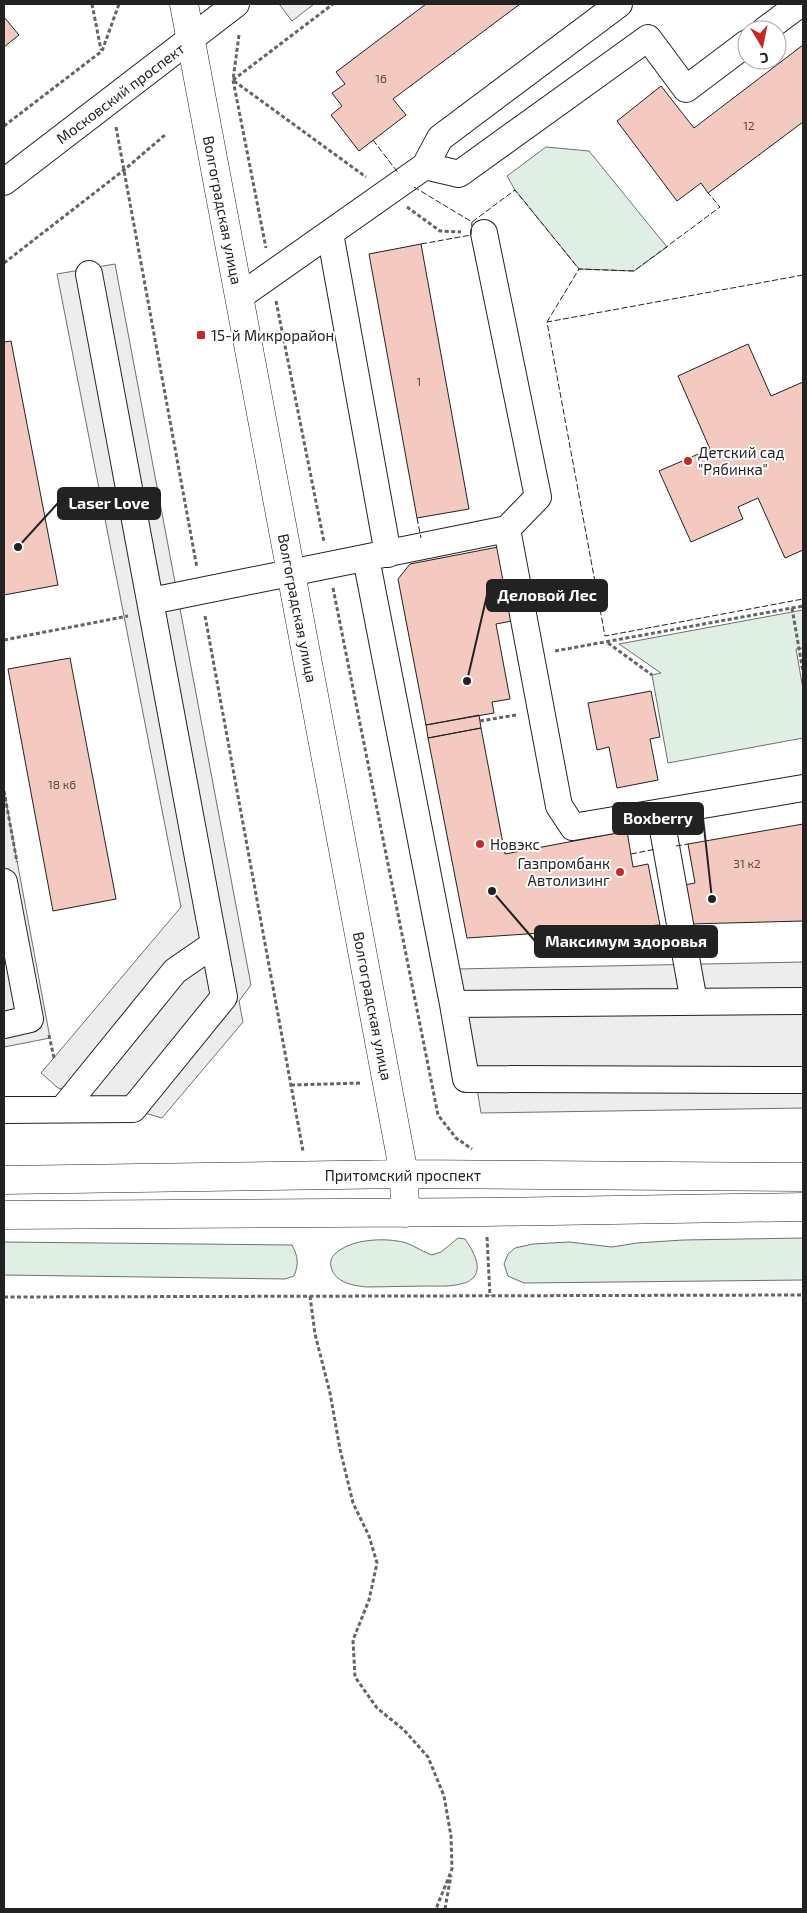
<svg xmlns="http://www.w3.org/2000/svg" width="807" height="1913" font-family="'Exo 2',sans-serif">
<rect width="100%" height="100%" fill="#fff"/>
<!-- green -->
<path fill="#e0efe3" stroke="#6f6f6f" d="M546,147L589,151L667,247L634,271L579,269L515,190L507,176Z
M803,610V648L796,649L803,689V738L668,763L652,675L661,673L619,644Z
M458,1238L465,1239C471,1248 483,1266 474,1277C472,1279 467,1283 464,1283C453,1287 438,1286 426,1286C407,1286 387,1287 368,1287C354,1286 335,1283 331,1267C330,1263 331,1257 335,1254C349,1240 379,1238 397,1241C410,1242 420,1251 432,1255L441,1252Z
M803,1238V1280L524,1283L508,1276L504,1264L508,1254L515,1248L533,1244L569,1242L612,1247L637,1243L683,1240Z
M4,1242L292,1245C298,1256 299,1264 294,1276L285,1279L4,1275Z"/>
<!-- parking -->
<path fill="#ededed" stroke="#6f6f6f" d="M279,4H314L292,21Z
M115,264L251,985L239,1001L243,1022L162,1118L58,1088L41,1073L181,907L57,274Z
M4,791L50,1038L4,1047Z
M803,962V1108L481,1113L457,969Z"/>
<!-- building -->
<path fill="#f3c9c0" stroke="#222" d="M426,4H520L393,99L406,115L359,151L331,115L342,106L332,93L345,84L336,72Z
M4,17L19,35L4,47Z
M803,45V122L708,193L701,183L677,201L617,121L661,86L694,128Z
M421,244L469,509L417,518L369,254Z
M11,341L58,585L4,595V342Z
M748,344L771,396L803,382V550L785,558L758,498L738,507L743,519L691,542L659,471L710,449L678,376Z
M498,547L512,621L496,624L510,699L492,702L494,713L426,725L398,579L410,564Z
M70,658L116,899L53,911L8,669Z
M651,691L660,737L650,739L658,780L617,788L609,747L597,750L588,703Z
M479,715L481,728L428,738L426,725Z
M481,728L505,854L627,831L633,867L648,864L660,925L467,938L428,738Z
M803,824V921L690,924L684,885L695,883L688,844Z"/>
<g fill="none" stroke-linecap="round" stroke-linejoin="round">
<defs>
<path id="minor" d="M765,30L800,4
M425,166L459,174L648,38L686,89L747,43
M4,182L236,4
M330,233L388,554
M484,233L538,497L507,529
M239,297L425,166L440,138L619,4
M366,558L453,1004L803,1001
M151,601L507,529L559,806L573,827L803,788
M660,813L694,1002
M4,882L30,1019L4,1025
M453,1004L466,1079L803,1080
M4,1110L133,1109L224,997L89,274
M62,1110L175,971L214,944"/>
<path id="major" d="M184,4L404,1174L405,1213
M4,1180L404,1174L803,1177
M4,1215L486,1212L803,1207"/>
</defs>
<!-- minor casing -->
<use href="#minor" stroke="#222" stroke-width="28"/>
<!-- major casing -->
<use href="#major" stroke="#222" stroke-width="29"/>
<!-- path -->
<path stroke="#646464" stroke-width="3" stroke-dasharray="4 2.5" stroke-linecap="butt" d="M92,4L101,50
M239,35L233,80L266,248
M233,80L333,4
M234,81L366,177
M4,126L102,51L119,4
M116,127L197,568
M407,207L440,231L461,232
M4,263L124,170L166,134
M276,301L324,542
M333,588L438,1115L456,1138L472,1149
M792,608L803,672
M205,616L303,1151
M4,640L128,616
M608,643L652,675
M555,651L803,606
M480,721L516,715
M4,791L17,862
M49,1035L54,1058
M291,1085L361,1083
M487,1237L490,1296
M310,1296L315,1334L330,1393L340,1449L353,1503L369,1536L377,1563L369,1600L353,1640L355,1677L377,1708L404,1730L428,1757L444,1796L451,1836L452,1869L436,1909
M4,1297L803,1295
M445,1909L451,1875"/>
<!-- minor -->
<use href="#minor" stroke="#fff" stroke-width="26"/>
<!-- major -->
<use href="#major" stroke="#fff" stroke-width="28"/>
<!-- fence -->
<path stroke="#222" stroke-width="1" stroke-dasharray="6 2.5" stroke-linecap="butt" d="M373,140L399,174
M414,187L472,222L515,190L579,269L634,271L720,207L708,193
M421,244L471,235L472,222
M803,275L547,322L605,636L803,599
M547,322L579,269
M417,518L421,538
M676,846L688,844
M631,854L656,849"/>
</g>
<!-- markers -->
<g fill="#c62828" stroke="#fff" stroke-width="2">
<rect x="196" y="330" width="10" height="10" rx="2.5"/>
<circle cx="688" cy="461" r="5"/>
<circle cx="480" cy="844" r="5"/>
<circle cx="620" cy="872" r="5"/>
</g>
<g text-anchor="middle" dominant-baseline="central" stroke-width="4" stroke-linejoin="round" paint-order="stroke">
<!-- number labels -->
<g font-size="12" fill="#564c4a">
<text x="381" y="78">16</text>
<text x="749" y="125">12</text>
<text x="419" y="381">1</text>
<text x="62" y="784">18 к6</text>
<text x="747" y="863">31 к2</text>
</g>
<!-- street labels -->
<g font-size="15" fill="#222" stroke="#fff">
<text transform="translate(120 93) rotate(-37)">Московский проспект</text>
<text transform="translate(223 210) rotate(79)">Волгоградская улица</text>
<text transform="translate(298 608) rotate(79)">Волгоградская улица</text>
<text transform="translate(373 1006) rotate(79)">Волгоградская улица</text>
<text x="403" y="1175">Притомский проспект</text>
</g>
<!-- poi labels -->
<g font-size="15" fill="#222" stroke="#fff" text-anchor="start">
<text x="211" y="335">15-й Микрорайон</text>
<text x="698" y="452">Детский сад<tspan x="698" dy="17">"Рябинка"</tspan></text>
<text x="490" y="844">Новэкс</text>
<text x="610" y="863" text-anchor="end">Газпромбанк<tspan x="610" dy="17">Автолизинг</tspan></text>
</g>
</g>
<!-- callouts -->
<path fill="none" stroke="#222" stroke-width="2" d="M18 547L58 503M467 681L487 595M712 899L703 818M492 891L535 941"/>
<g fill="#222" stroke="#fff" stroke-width="2">
<circle cx="18" cy="547" r="5"/>
<circle cx="467" cy="681" r="5"/>
<circle cx="712" cy="899" r="5"/>
<circle cx="492" cy="891" r="5"/>
</g>
<g fill="#222" stroke="#222" stroke-width="2">
<rect x="58" y="488" width="102" height="31" rx="5"/>
<rect x="487" y="580" width="120" height="31" rx="5"/>
<rect x="613" y="803" width="90" height="31" rx="5"/>
<rect x="535" y="926" width="182" height="31" rx="5"/>
</g>
<g font-size="16" text-anchor="middle" font-weight="bold" fill="#fff">
<text x="109" y="509">Laser Love</text>
<text x="547" y="601">Деловой Лес</text>
<text x="658" y="824">Boxberry</text>
<text x="626" y="947">Максимум здоровья</text>
</g>
<!-- border -->
<rect width="807" height="1913" fill="none" stroke="#222222" stroke-width="10"/>
<!-- north arrow -->
<g transform="translate(762 45) rotate(170)"><circle r="24" fill="#ffffff" stroke="#a7a7a7"/>
<path d="M0-4L9 19L0 12L-9 19Z" fill="#c62828"/>
<text y="-8" font-size="14" font-weight="bold" text-anchor="middle" fill="#222222">С</text>
</g>
</svg>
